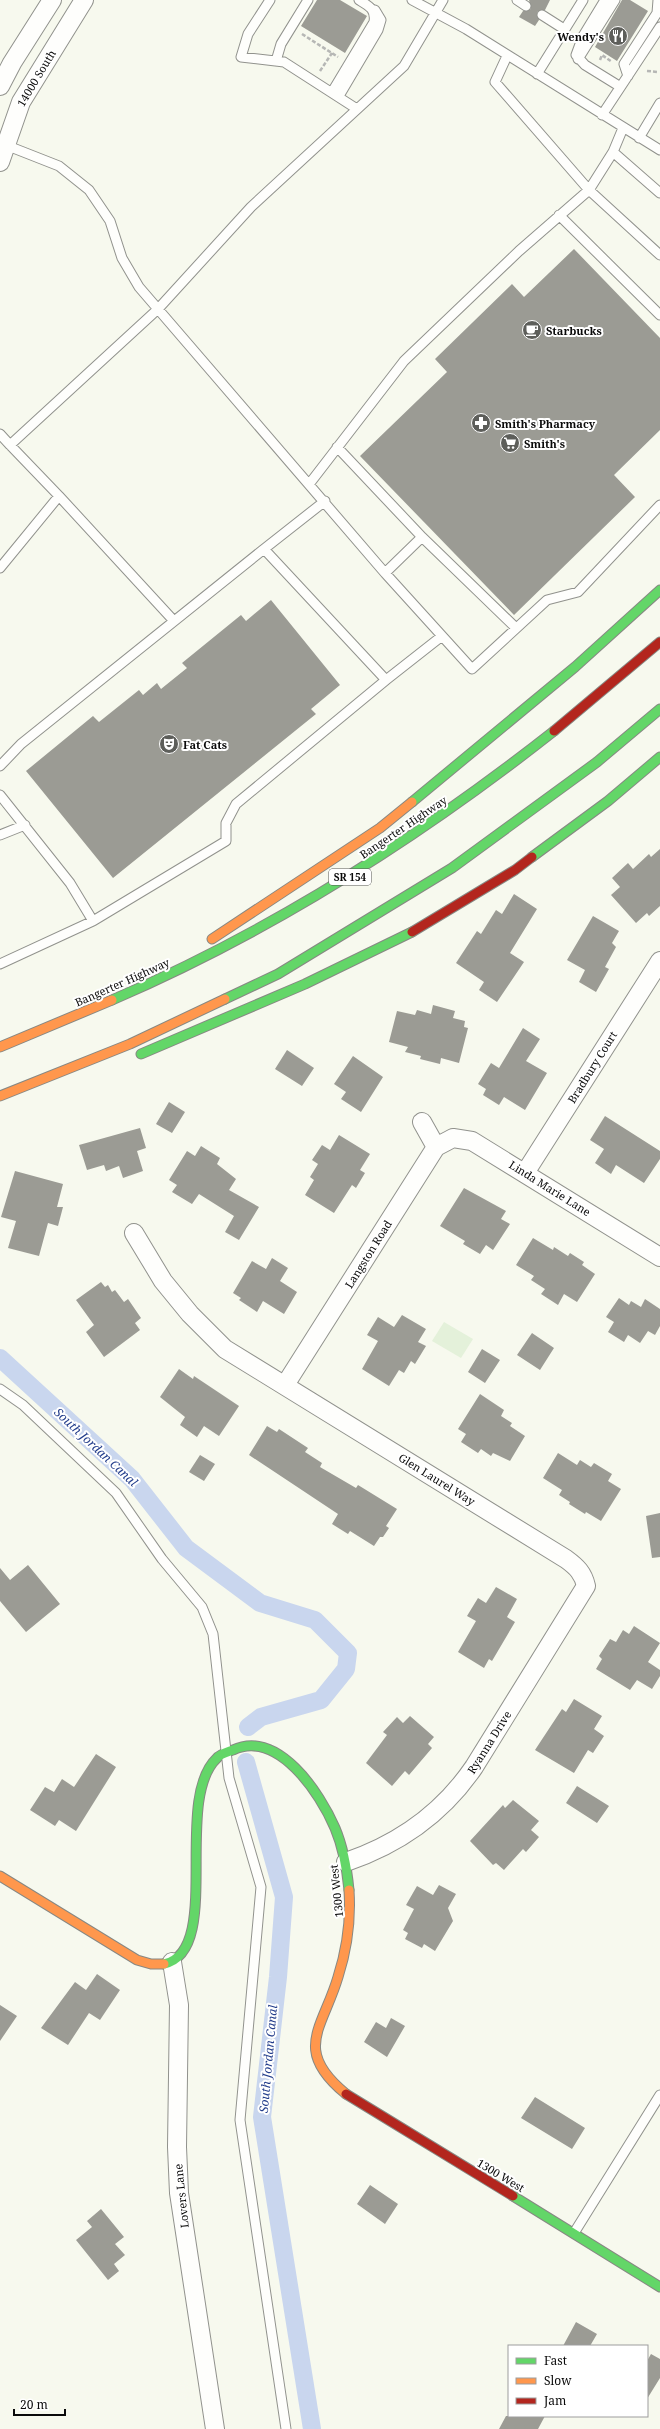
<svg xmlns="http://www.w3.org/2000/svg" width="660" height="2429" font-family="'Noto Serif',serif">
<rect width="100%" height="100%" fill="#f7f9ee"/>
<!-- pitch -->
<path fill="#e4f1da" d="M444,1322L473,1339L461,1358L432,1341Z"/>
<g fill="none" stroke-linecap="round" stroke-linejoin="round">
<!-- canal -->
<path stroke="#c9d6ee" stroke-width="18" d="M0,1358L132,1479L186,1548L260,1603L315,1620L348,1653L346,1669L321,1700L261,1717L248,1727
M246,1762L284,1897L278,1977L262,2117L312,2429"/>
</g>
<!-- building -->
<path fill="#9b9b94" d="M317,0H340L367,16L345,53L301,26Z
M529,0H550L545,10L537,12L539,20L535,26L519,17L523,11L531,9Z
M622,0H630L648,11L617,61L595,47Z
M574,249L660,338V430L614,475L635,497L514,615L360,456L447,372L435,359L512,284L524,297Z
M271,600L340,685L311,709L316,714L113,878L26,771L93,716L99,722L139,690L143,695L157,683L161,689L187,668L182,663L241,615L246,621Z
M660,849V906L649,916L647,913L636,923L611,895L620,887L612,878L628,863L633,869L649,854L651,857Z
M514,894L537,909L510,953L524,962L497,1002L479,990L484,982L456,963L477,931L481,934L496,910L502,914Z
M593,916L619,931L612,943L616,947L605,967L609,969L596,992L579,982L585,970L567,960Z
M433,1005L455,1011L453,1018L465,1021L464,1027L468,1028L459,1063L441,1058L440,1064L420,1059L421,1056L405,1052L408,1047L389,1042L397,1011L415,1015L417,1010L431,1014Z
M523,1028L540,1039L526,1061L547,1073L525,1110L504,1097L499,1105L483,1095L486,1089L478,1084L491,1063L499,1068Z
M287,1050L314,1068L302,1086L275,1069Z
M353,1056L383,1077L361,1112L341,1099L346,1092L334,1084Z
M169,1102L185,1112L172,1133L156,1124Z
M605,1116L660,1151V1159L644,1183L616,1165L611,1174L595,1163L604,1149L590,1140Z
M140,1128L146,1148L137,1151L143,1171L123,1178L119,1166L106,1171L104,1165L87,1170L79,1145Z
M339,1135L370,1154L360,1170L365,1173L356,1188L352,1185L334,1213L305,1195L314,1180L310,1177L318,1164L312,1160L322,1145L330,1150Z
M201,1146L220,1158L217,1164L236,1179L229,1190L259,1207L239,1240L225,1232L234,1216L199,1194L192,1204L172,1192L177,1185L169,1180L187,1151L195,1156Z
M15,1171L63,1184L57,1207H63L58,1226L48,1223L39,1256L8,1248L16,1221L1,1217Z
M464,1188L506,1211L501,1219L510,1224L493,1250L486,1245L480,1254L463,1244L465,1241L440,1226Z
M533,1238L553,1250L554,1247L568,1256L570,1253L584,1262L582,1265L595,1274L577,1302L564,1294L558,1305L541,1294L545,1289L531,1280L534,1276L516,1265Z
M272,1258L288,1268L280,1281L297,1292L284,1314L263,1301L257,1312L239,1300L241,1298L233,1293L252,1261L266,1269Z
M101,1282L105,1287L108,1285L112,1292L115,1290L124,1302L128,1299L141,1318L135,1323L140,1330L104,1357L86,1332L94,1325L76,1300Z
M619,1298L629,1305L631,1301L641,1307L645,1299L660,1309V1326L655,1335L648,1331L640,1343L628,1335L624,1342L608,1332L614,1322L606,1317Z
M402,1315L426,1329L418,1342L426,1346L415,1364L411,1361L404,1373L399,1370L389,1386L362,1369L378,1341L367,1335L378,1317L394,1327Z
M532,1333L554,1348L540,1370L517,1355Z
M482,1349L500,1360L485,1383L468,1372Z
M179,1369L193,1379L194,1376L239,1406L219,1436L204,1426L197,1437L180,1425L185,1417L160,1397Z
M480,1394L504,1410L501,1416L512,1423L510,1426L525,1436L510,1461L493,1453L491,1456L481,1449L478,1453L461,1442L466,1434L458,1429Z
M267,1426L277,1432L279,1429L308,1448L305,1452L322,1463L320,1467L356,1488L358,1485L397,1509L386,1526L389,1528L383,1537H380L374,1546L350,1531L348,1534L332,1524L338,1514L249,1455Z
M558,1453L577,1465L580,1460L591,1467L594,1463L612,1474L608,1481L621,1489L601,1521L586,1512L585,1514L569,1504L570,1502L559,1495L562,1490L543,1478Z
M200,1455L215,1464L204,1481L189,1472Z
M660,1513V1557L652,1558L646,1516Z
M28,1565L60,1604L26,1632L0,1601V1568L10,1580Z
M496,1587L517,1599L507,1617L515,1622L492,1661L489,1659L484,1668L458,1652L476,1621L467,1616L478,1598L486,1603Z
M634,1626L660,1643L648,1662L660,1670V1676L652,1689L637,1680L630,1690L596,1669L602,1659L599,1656L610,1639L616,1642L623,1630L629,1634Z
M574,1699L602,1716L594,1729L604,1736L593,1753L588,1750L574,1773L535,1750L562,1709L566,1712Z
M410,1716L434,1737L428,1744L432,1748L409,1775L405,1771L392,1786L366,1763L387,1735L383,1732L397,1717L403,1723Z
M96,1754L116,1767L76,1831L59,1820L55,1826L30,1810L45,1787L54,1792L62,1779L74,1787Z
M577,1786L609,1806L597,1823L566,1803Z
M513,1800L539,1821L531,1830L539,1837L526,1852L523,1849L504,1870L496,1863L493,1865L470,1841L503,1805L505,1808Z
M439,1885L456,1894L448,1908L453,1921L435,1951L424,1944L422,1948L405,1939L408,1933L403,1930L414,1909L406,1905L417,1886L433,1895Z
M97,1974L120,1990L100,2020L89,2013L68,2045L41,2028L75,1982L86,1990Z
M0,2005L17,2016L0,2041Z
M391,2018L405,2026L387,2057L364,2042L376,2022L386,2028Z
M535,2097L585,2128L572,2149L521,2118Z
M370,2185L398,2204L385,2224L357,2204Z
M101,2209L124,2237L115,2244L125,2255L114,2264L119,2271L108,2280L76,2240L92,2227L87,2221Z
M576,2322L597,2334L590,2346H563Z
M651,2354L660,2359V2378L647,2399V2361Z
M506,2416H545L538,2429H499Z"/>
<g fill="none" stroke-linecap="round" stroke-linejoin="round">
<defs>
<path id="lane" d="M270,0L248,34L241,57L284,62L357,109
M412,0L466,29L660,150
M517,0L526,6
M605,0L583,36L576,55L585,65L619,86
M542,15L564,29
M578,59L615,0
M276,61L281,44L308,0
M537,74L583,0
M628,76L624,64L657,13L658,0
M332,92L374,22C376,9 369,6 359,0
M339,96L378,30L381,20L375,10
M602,115L660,27
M623,128L613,152L589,190L660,255
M639,138L660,103
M3,144L59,166L89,190L110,221L122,258L139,287L385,573L472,669L547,600L578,592L660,505
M613,152L660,193
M559,215L660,315
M0,434L10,445L158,309L251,207L404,66L443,0
M337,447L422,537L516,628
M310,483L404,361L519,251L589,190L495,82L507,56
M59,496L174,621
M0,568L59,496L10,445
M385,573L422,537
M386,680L442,636
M0,766L21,744L264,549
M0,795L70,883L93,921L226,841V823L236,804L386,680L264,549L325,501
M0,835L25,825
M0,964L93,921
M0,1389L23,1405L116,1493L162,1559L202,1607L213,1634L229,1778L261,1887L240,2120L286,2429
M574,2233L660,2095"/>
<path id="street" d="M0,86L12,63L52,0
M0,162L21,102L84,0
M422,1122L436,1147
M525,1173L660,961
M134,1233L163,1281L190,1314L225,1349L566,1559C577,1567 583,1573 586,1586L474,1767C442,1814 399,1844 346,1862
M285,1385L436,1147L453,1138L472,1141L660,1257
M172,1962L179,2005L177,2147L179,2193L215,2429"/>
<path id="fast" d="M412,802L575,667L660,590
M532,857L608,801L660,757
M225,999L278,974L452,868L597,762L660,709
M112,1000C272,931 417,839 554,731
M141,1054L305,984L412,932
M164,1964C224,1951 172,1800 217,1758C220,1754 228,1752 233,1750C278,1729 320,1793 335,1828C343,1847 347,1869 349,1890
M513,2196L660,2287"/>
<path id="slow" d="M212,939L380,828L412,802
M0,1047L112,1000
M0,1096L130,1044L225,999
M0,1876L137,1960L151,1964H164
M346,2094C292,2050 323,2028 338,1977C347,1949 351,1920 349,1890"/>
<path id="jam" d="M554,731L660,642
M412,932L515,870L532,857
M346,2094L513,2196"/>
</defs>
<!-- lane casing -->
<use href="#lane" stroke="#91928d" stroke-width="11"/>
<!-- street casing -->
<use href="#street" stroke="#91928d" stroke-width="20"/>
<!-- fast casing -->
<use href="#fast" stroke="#878883" stroke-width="11"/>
<!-- slow casing -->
<use href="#slow" stroke="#878883" stroke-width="11"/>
<!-- jam casing -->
<use href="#jam" stroke="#878883" stroke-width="11"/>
<!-- path -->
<path stroke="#b6b7b5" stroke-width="2.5" stroke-dasharray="4 2" stroke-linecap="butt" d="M302,34L338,57
M600,60L602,55L612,62
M320,71L332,53
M647,71L658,72"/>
<!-- lane -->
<use href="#lane" stroke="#fefefc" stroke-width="9"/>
<!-- street -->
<use href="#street" stroke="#fefefc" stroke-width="18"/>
<!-- fast -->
<use href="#fast" stroke="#63d668" stroke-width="9"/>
<!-- slow -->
<use href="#slow" stroke="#ff974d" stroke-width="9"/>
<!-- jam -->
<use href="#jam" stroke="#b3261e" stroke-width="9"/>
</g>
<!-- icons -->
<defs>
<symbol id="restaurant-disc" viewBox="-11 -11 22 22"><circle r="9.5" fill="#5d5e5a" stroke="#fff"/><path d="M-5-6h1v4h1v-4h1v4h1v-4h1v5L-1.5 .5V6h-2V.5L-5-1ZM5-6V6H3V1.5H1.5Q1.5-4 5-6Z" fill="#fff"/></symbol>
<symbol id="cafe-disc" viewBox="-11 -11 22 22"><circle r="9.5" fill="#5d5e5a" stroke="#fff"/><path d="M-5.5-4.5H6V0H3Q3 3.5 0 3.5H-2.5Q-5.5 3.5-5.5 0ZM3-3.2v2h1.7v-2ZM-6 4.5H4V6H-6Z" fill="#fff"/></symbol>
<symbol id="pharmacy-disc" viewBox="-11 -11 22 22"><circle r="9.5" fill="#5d5e5a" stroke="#fff"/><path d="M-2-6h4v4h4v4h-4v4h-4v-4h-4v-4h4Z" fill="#fff"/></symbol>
<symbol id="supermarket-disc" viewBox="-11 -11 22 22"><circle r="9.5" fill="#5d5e5a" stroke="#fff"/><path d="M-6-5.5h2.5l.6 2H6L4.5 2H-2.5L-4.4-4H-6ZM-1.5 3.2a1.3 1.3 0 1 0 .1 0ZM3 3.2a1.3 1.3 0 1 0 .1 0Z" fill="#fff"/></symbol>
<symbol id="theatre-disc" viewBox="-11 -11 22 22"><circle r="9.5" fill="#5d5e5a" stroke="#fff"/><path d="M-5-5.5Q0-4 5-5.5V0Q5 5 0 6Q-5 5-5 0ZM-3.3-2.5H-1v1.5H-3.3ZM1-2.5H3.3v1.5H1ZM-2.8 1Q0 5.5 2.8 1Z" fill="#fff"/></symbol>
</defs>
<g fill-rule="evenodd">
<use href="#restaurant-disc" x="607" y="25" width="22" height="22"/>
<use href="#cafe-disc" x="521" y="319" width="22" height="22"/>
<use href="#pharmacy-disc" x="470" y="412" width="22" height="22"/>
<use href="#supermarket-disc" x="499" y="432" width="22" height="22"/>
<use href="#theatre-disc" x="158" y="733" width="22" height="22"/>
</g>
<g text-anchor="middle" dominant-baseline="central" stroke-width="4" stroke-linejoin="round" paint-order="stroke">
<!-- shield labels -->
<rect fill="#fff" stroke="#545454" stroke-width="1" x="329" y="869" width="42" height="16" rx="3"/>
<g font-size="10" font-weight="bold" fill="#0a0a0a">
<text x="350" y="877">SR 154</text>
</g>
<!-- poi labels -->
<g font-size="11" font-weight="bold" fill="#0a0a0a" stroke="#fff" text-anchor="start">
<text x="604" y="36" text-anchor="end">Wendy's</text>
<text x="546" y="330">Starbucks</text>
<text x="495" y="423">Smith's Pharmacy</text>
<text x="524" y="443">Smith's</text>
<text x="183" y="744">Fat Cats</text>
</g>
<!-- street labels -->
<g font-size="11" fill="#0a0a0a" stroke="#fff">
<text transform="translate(36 78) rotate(-59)">14000 South</text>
<text transform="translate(403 827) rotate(-34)">Bangerter Highway</text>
<text transform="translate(122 982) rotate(-24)">Bangerter Highway</text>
<text transform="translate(592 1067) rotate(-58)">Bradbury Court</text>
<text transform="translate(550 1188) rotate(32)">Linda Marie Lane</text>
<text transform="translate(368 1254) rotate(-58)">Langston Road</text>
<text transform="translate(437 1479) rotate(32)">Glen Laurel Way</text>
<text transform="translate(489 1742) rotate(-58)">Ryanna Drive</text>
<text transform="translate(336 1891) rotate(-96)">1300 West</text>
<text transform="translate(501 2175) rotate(31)">1300 West</text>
<text transform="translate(181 2196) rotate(-96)">Lovers Lane</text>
</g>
<!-- water labels -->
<g font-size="12" font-style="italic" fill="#243e8c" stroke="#fff">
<text transform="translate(96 1447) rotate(43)">South Jordan Canal</text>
<text transform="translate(268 2059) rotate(-85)">South Jordan Canal</text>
</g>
</g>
<!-- legend -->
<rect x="508" y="2345" width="140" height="72" fill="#ffffff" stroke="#9d9d9d"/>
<rect x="516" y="2358" width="20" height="6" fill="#63d668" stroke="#9d9d9d"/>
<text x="544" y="2365" font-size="12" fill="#0a0a0a">Fast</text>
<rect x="516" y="2378" width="20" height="6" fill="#ff974d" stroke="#9d9d9d"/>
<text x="544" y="2385" font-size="12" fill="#0a0a0a">Slow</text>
<rect x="516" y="2398" width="20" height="6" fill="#b3261e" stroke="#9d9d9d"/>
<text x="544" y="2405" font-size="12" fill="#0a0a0a">Jam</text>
<!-- scale -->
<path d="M14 2409v6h51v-6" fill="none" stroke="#0a0a0a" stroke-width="2"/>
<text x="20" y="2409" font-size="12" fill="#0a0a0a" stroke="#ffffff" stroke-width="3" paint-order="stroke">20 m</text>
</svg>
